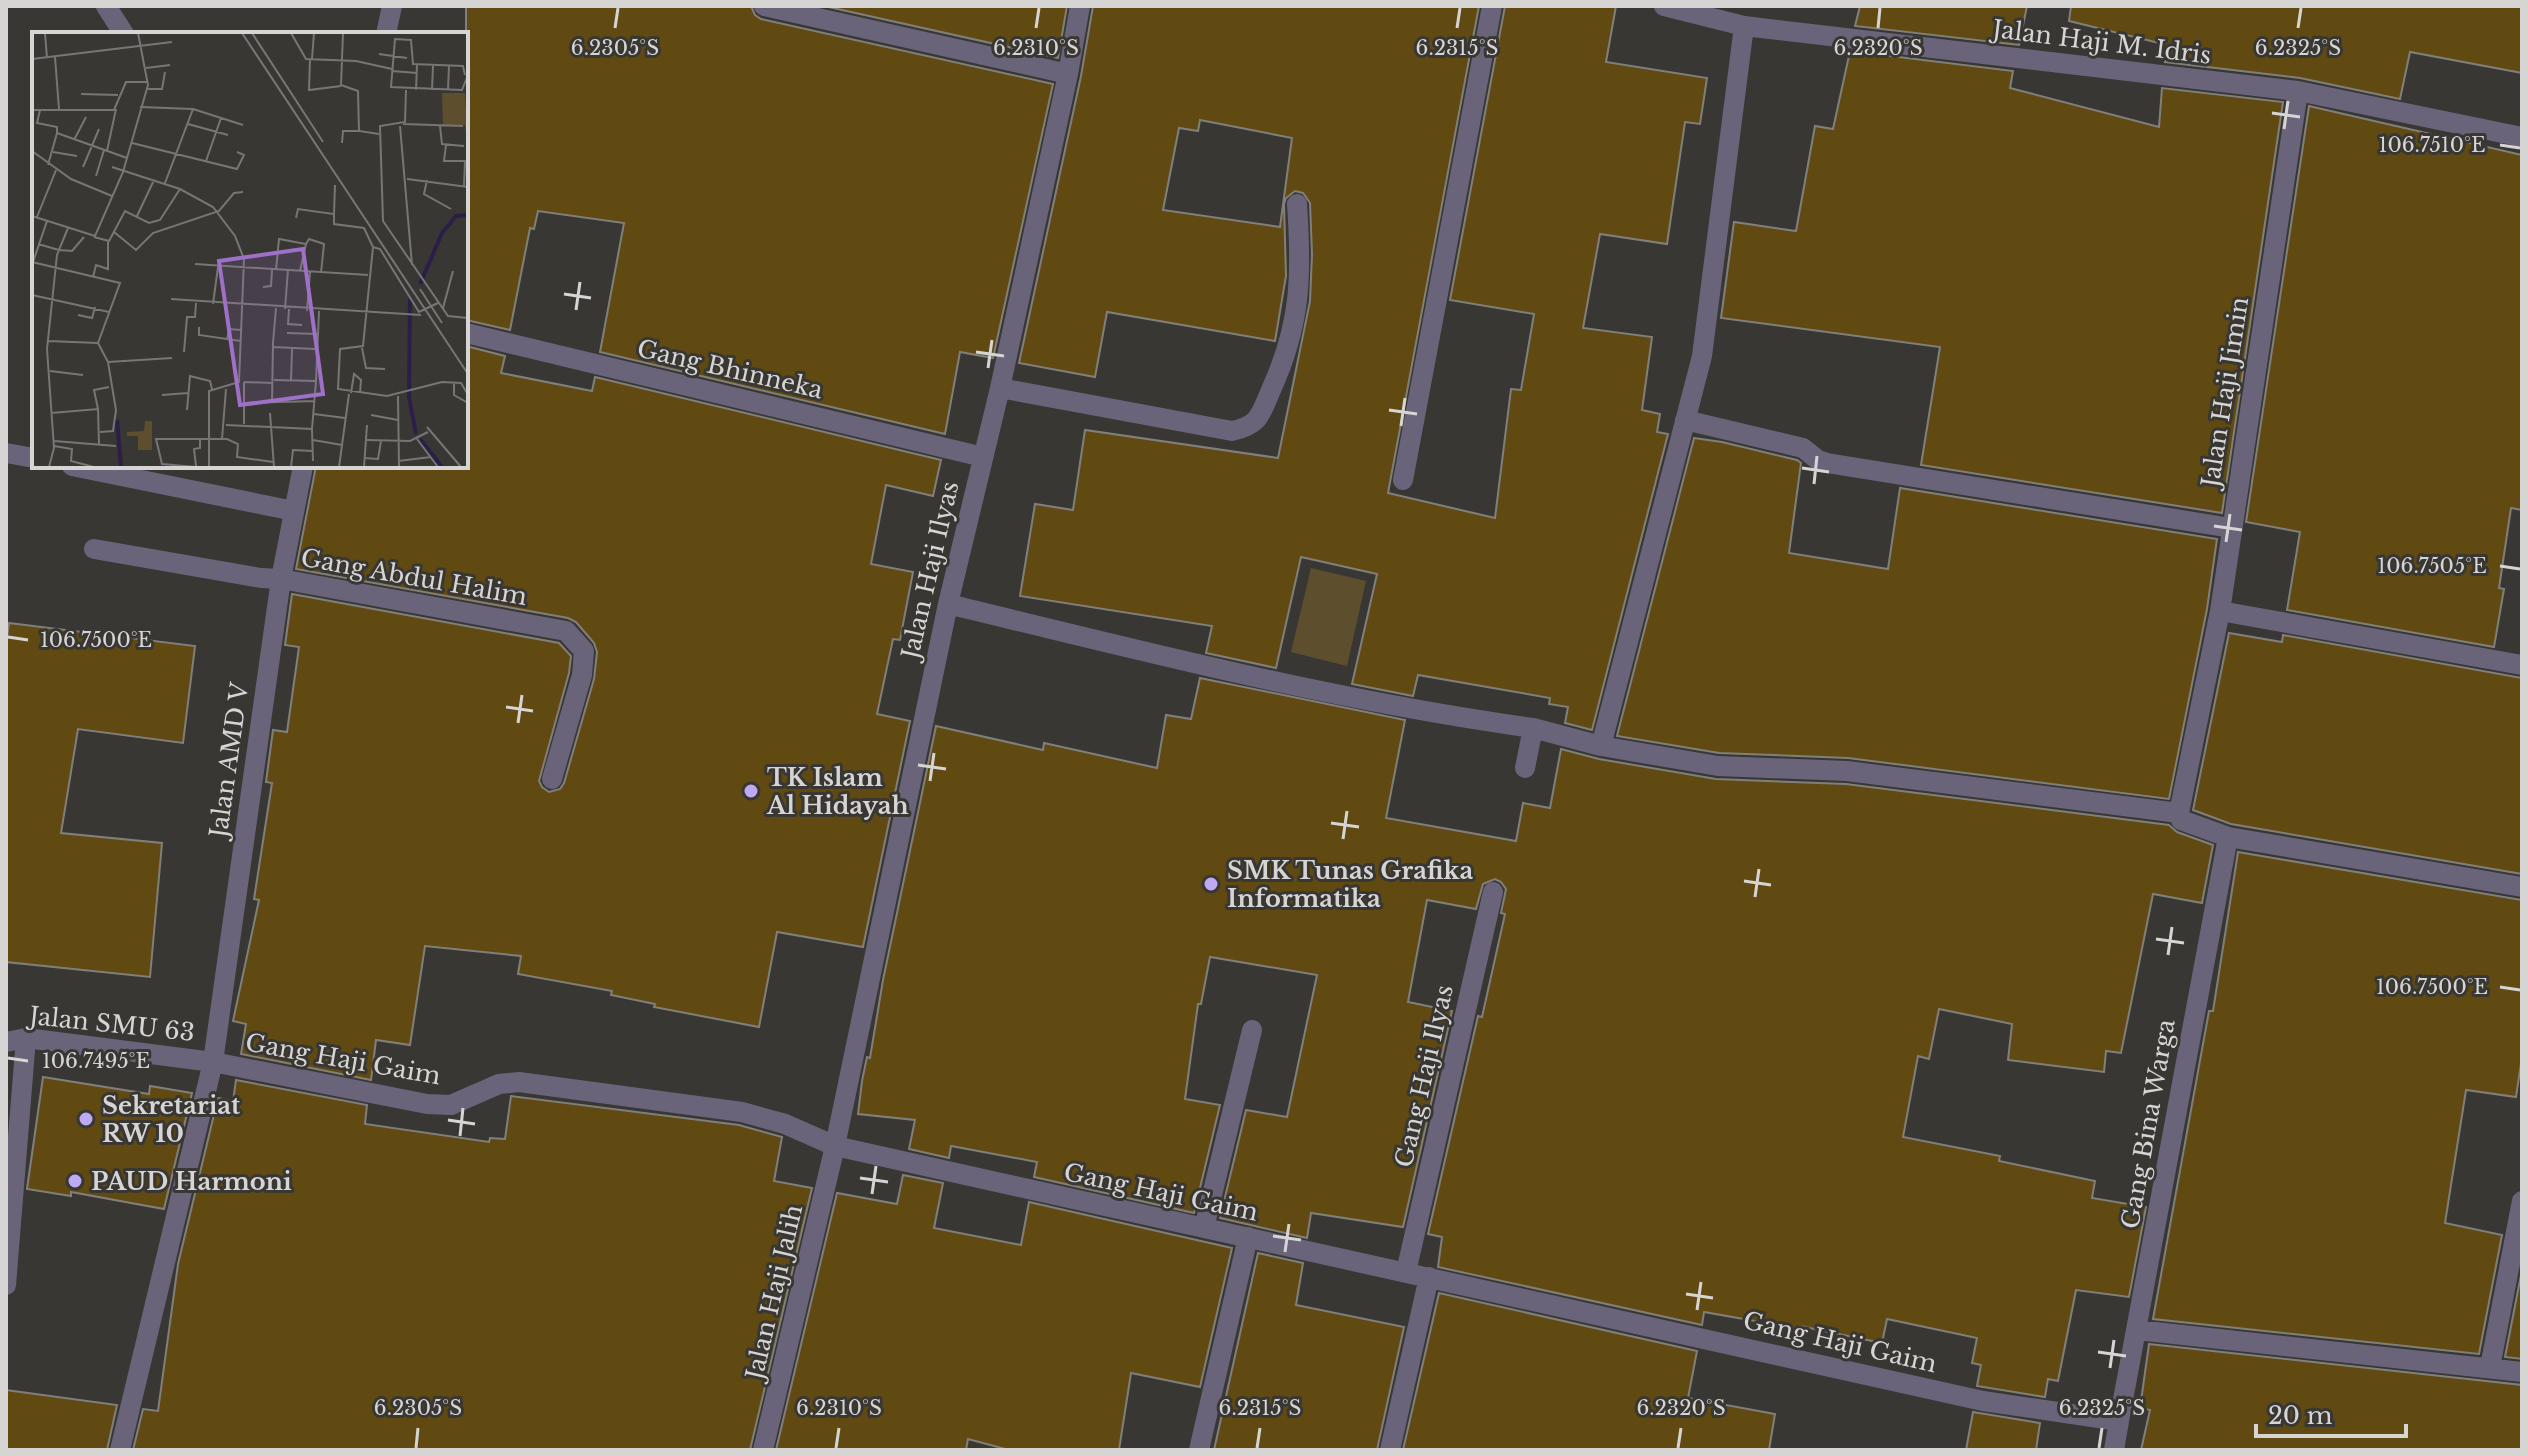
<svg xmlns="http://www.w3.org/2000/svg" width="2528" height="1456" font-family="'Libre Baskerville',serif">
<rect width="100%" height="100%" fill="#383734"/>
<!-- pitch -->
<path fill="#5d4f2e" d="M1311,568L1366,581L1347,666L1291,652Z"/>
<!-- building -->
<path fill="#614a11" stroke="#817f7c" stroke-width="2" fill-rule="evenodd" d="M466,6H751L755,15L761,19L1053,84L993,358L960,352L945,434L600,352L624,223L538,211L534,229L530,228L510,330L466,320Z
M824,6H1067L1058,58Z
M1093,6H1479L1388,493L1495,518L1511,389L1521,390L1534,314L1450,300L1505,6H1616L1606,62L1707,78L1700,124L1685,122L1667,244L1600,234L1583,328L1652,337L1642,410L1660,414L1657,432L1668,434L1592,730L1565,723L1568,707L1549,704L1550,698L1418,675L1413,696L1352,684L1377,574L1301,557L1276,668L1206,653L1212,626L1020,596L1035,504L1073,510L1085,430L1278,458L1310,301L1312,254L1310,203L1303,193L1295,191L1286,198L1284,204L1286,276L1275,341L1107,312L1095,377L1019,363L1081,76ZM1200,120L1292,138L1280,227L1163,210L1179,128L1198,131Z
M1860,6H2027L2019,45L1855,26Z
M2071,6H2522V73L2410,52L2400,99L2300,78L2165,62L2166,48L2158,46L2159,43L2069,21Z
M1850,51L2013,71L2010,88L2159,127L2162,88L2283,102L2222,513L1921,465L1940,347L1721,318L1734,222L1796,231L1815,126L1833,129Z
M2309,106L2522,155V510L2511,508L2499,588L2504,589L2494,647L2287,610L2300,532L2246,522Z
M466,346L505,356L501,373L592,391L595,377L941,460L933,496L886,485L871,564L913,572L900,640L893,639L877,714L910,721L863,947L777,932L759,1027L654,1007L655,1004L611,995L612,991L518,974L521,956L425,946L410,1045L376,1040L371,1080L241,1054L246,1024L233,1021L259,900L254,899L272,783L266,782L273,730L287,732L299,647L285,645L292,594L559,643L571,656L569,673L539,781L542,787L549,792L560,789L564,783L594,679L597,652L594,643L576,622L568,618L296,569L316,466H466Z
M1694,438L1722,442L1797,460L1801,463L1789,553L1888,569L1900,488L2217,539L2207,609L2169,799L1848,758L1719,753L1617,736Z
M9,623L195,646L183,743L78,729L61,833L162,843L150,977L6,962V646Z
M2229,633L2282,642L2283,635L2522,678V874L2231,824L2193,810Z
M1200,678L1405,720L1386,818L1516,841L1523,803L1550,808L1561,749L1599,759L1716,779L1846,784L2169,825L2177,832L2213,845L2202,903L2153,894L2121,1053L2106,1051L2104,1072L2008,1060L2012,1024L1939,1009L1929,1059L1918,1056L1903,1137L2000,1156L1999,1161L2095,1181L2092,1198L2146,1207L2129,1297L2076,1290L2058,1381L2048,1379L2045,1397L1977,1386L1981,1365L1972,1363L1977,1338L1887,1319L1882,1343L1800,1326V1329L1704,1312L1702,1325L1438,1267L1442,1237L1428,1234L1478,1016L1482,1017L1505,914L1501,913L1506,889L1501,882L1495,879L1483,884L1476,909L1427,900L1408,1002L1452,1011L1403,1227L1311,1213L1307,1238L1220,1218L1246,1110L1287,1117L1317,975L1210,957L1201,1004H1198L1185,1099L1220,1105L1194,1213L1034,1177L1037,1162L951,1146L949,1158L909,1149L915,1120L858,1114L862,1081L867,1057L870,1058L883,980L936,726L1043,750L1044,743L1157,768L1166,715L1191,719Z
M2238,852L2522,900V1057L2516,1097L2466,1090L2445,1223L2502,1235L2479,1354L2153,1319L2209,1011H2213Z
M43,1077L149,1094L150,1086L192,1093L164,1209L71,1192V1196L27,1189Z
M236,1080L367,1105L365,1124L489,1142L490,1138L505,1139L511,1096L739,1125L782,1137L774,1181L812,1188L750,1450H133L143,1409L158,1411L178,1264L218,1098L233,1101Z
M903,1175L943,1183L934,1228L1021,1245L1029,1202L1232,1248L1200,1387L1131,1373L1119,1450H1009L968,1439L966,1450H776L837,1193L897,1204Z
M1258,1253L1303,1263L1296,1305L1404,1327L1377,1450H1214Z
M2522,1270V1359L2505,1357Z
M1439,1293L1697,1351L1688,1398L1775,1414L1769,1450H1403Z
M2149,1344L2522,1385V1450H2141L2150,1410L2140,1408Z
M6,1390L117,1405L107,1450H6Z
M1973,1412L2040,1423L2036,1450H1966Z"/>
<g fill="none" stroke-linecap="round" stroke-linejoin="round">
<!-- service -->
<path stroke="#6a647a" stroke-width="20" d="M94,549L261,578L281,579
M6,1285L26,1038"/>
<!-- minor -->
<path stroke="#6a647a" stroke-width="20" d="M106,6L124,34
M764,6L1068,74
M1664,6L1744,26L2298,91
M466,333L983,457
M1000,388L1232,431C1260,425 1260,415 1271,390C1301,324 1302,275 1297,204
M1685,420L1803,448L1818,460L1827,463L2231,528
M6,453L34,458
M72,466L294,511
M1403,480L1492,6
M281,579L566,631L584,651L582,675L552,779
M948,604C1142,651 1335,701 1533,728L1525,768
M2220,611L2522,665
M1533,728L1601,746L1718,766L1847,771L2179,813
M1601,746L1702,356L1744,26
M2179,813L2220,611L2298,91L2522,137
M2179,813L2181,820L2228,837L2522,887
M1204,1228L1252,1030
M1406,1272L1493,892
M2137,1330L2522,1372
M2490,1367L2522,1201
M2119,1421L2228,837
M120,1450L213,1062L427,1104L451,1105L499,1084L519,1082L742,1112L785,1124L835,1146L1983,1401L2119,1421L2114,1450
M763,1450L835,1146L948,604L1000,388L1068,74L1080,6
M1199,1450L1248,1237
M1390,1450L1429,1277"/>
<!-- tertiary -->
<path stroke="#6a647a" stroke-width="20" d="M386,34L392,6
M6,1042L26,1038L213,1062L281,579L303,466"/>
</g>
<!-- ticks -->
<path fill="none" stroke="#d6d5d4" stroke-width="3" d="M615,28L618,8M1036,28L1039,8M1457,28L1460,8M1878,28L1880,8M2298,28L2301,8M2272,113L2300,117M2284,129L2288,101M2500,145L2520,148M564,294L591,298M576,310L580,282M976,352L1004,356M988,368L992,340M1389,410L1417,414M1401,426L1405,398M1802,468L1829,472M1814,484L1817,456M2214,526L2242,530M2226,542L2230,514M2500,566L2520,569M8,637L28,640M506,707L533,711M518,723L522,695M918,765L946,769M930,781L934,753M1331,823L1359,827M1343,839L1347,811M1744,881L1771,885M1755,897L1759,869M2156,939L2184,943M2168,955L2172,927M2500,987L2520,990M8,1058L28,1061M448,1120L475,1124M460,1136L463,1108M860,1178L888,1182M872,1194L876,1166M1273,1236L1301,1240M1285,1252L1289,1224M1686,1294L1713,1298M1697,1310L1701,1282M2098,1352L2126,1356M2110,1368L2114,1340M416,1448L418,1428M836,1448L839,1428M1257,1448L1260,1428M1678,1448L1681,1428M2099,1448L2102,1428"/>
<!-- markers -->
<g fill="#bea9f5" stroke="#383734" stroke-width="3">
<circle cx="751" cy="791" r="8"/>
<circle cx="1211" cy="884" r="8"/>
<circle cx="86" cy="1119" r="8"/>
<circle cx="75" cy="1181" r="8"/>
</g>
<g text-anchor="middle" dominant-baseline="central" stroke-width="6" stroke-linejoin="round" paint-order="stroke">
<!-- street labels -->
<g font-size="24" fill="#d6d5d4" stroke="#383734">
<text transform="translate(2102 42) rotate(7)">Jalan Haji M. Idris</text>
<text transform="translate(730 369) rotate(13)">Gang Bhinneka</text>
<text transform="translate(2225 392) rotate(-81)">Jalan Haji Jimin</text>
<text transform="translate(930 570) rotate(-77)">Jalan Haji Ilyas</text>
<text transform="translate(414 577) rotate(10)">Gang Abdul Halim</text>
<text transform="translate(229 760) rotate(-82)">Jalan AMD V</text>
<text transform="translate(112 1024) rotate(6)">Jalan SMU 63</text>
<text transform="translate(343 1059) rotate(10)">Gang Haji Gaim</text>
<text transform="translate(1424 1076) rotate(-77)">Gang Haji Ilyas</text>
<text transform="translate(2148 1124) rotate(-80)">Gang Bina Warga</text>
<text transform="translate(1161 1192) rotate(12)">Gang Haji Gaim</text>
<text transform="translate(774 1292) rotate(-77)">Jalan Haji Jalih</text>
<text transform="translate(1840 1342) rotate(13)">Gang Haji Gaim</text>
</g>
<!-- poi labels -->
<g font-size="24" font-weight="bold" fill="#d6d5d4" stroke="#383734" text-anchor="start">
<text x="767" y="777">TK Islam<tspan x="767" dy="28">Al Hidayah</tspan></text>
<text x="1227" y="870">SMK Tunas Grafika<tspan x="1227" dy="28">Informatika</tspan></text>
<text x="102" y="1105">Sekretariat<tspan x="102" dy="28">RW 10</tspan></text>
<text x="91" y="1181">PAUD Harmoni</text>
</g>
</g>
<!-- overview -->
<g transform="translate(32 32)">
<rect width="436" height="436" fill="#383734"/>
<path d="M113,389H120V418H106V404H95V400L112,399Z" fill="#5d4f2e"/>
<path d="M410,61H433L436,115L433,93H411Z" fill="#5d4f2e"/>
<path fill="none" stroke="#2c1e49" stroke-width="4" d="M388,252L410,201L424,184L436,183M378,267L377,365L384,402M85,388L89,435M388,407L410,435"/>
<path fill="none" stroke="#777674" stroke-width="2" d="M13,1L15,26M210,1L436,342M220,1L291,110M259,1L274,27L324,29L360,37M311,1L309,53L326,59L327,99L347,102M347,22L375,26M23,25L27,77M0,27L140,10M278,27L277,58L309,54M280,27L282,1M114,36L138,33M360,39L385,41M433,43L431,34L381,32L379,8L363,7L359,55L430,58L436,43M114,57H130L133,40M374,58L373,90L348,94L351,189L416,284L436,286M384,58L385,33M400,58L401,34M416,58L417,34M49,62L86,63M108,75L161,77L211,93M0,78H82L94,50H116M8,78L5,91L25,95V101M156,92L196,103M371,92L431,94M368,94L380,233M408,94L410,112L432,114M25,101L95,126M42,108L54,85M100,111L205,137L212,123L205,120M310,111L311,99H327M414,113L412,129H436M0,119L39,147L80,164M75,119L84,77M21,120L45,124M174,129L189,86M16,133L25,101M51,135L67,97M80,135L148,157L181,175L203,204L212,227L207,350L177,359V435M64,144L72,118M375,147L436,155M395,148L392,162L419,177M133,151L161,77M432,154L433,129M302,182L303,153M0,184L63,204L91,140L116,53L106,1M105,184L122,148M5,185L24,138M264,186L266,177L302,182V192L332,196L341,215M82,200L104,218L121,201L187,179L202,161L211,160M62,205L77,209L93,179L117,191L128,188L148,157M6,212L27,218L36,196M274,212L277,207L292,212L289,241M0,230L88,251L66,311M1,230L15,189M163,232L336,243M244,238L247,207L274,212L268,239M61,245L64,233L76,237V210M231,255L239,254L240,238M388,257L410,291M0,263L77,280M139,267L389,283M406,271L387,280L348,217L341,215L331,314L308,317L306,357L355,364L410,350L429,351L435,361M181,272L186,235M411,276L421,239M253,277L256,238M257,277L256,292L270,293M275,279L278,240M46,283L60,286L63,275M167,295V303L209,309M255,301L285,302M195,308L197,297L210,298M16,309L66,311M66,311L76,330L84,378L81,399L68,400M241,311L244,276M241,315L283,317M330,316L334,336L353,337M152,320L155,285H163L164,271M76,330L140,326M18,339L51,343M242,348L284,349L280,397M259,349L260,317M284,349L287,279M212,350V392M212,350L241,351M422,350V363L436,371M319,361L322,342L329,348L328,361M130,363L156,361M366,364L367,435M213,371L283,369M240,371L241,311M66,377L62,358L77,355M155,378L158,344L178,349L180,357M19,381L66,377L67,413M238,381L242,435M282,382L313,386M339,383L366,388M194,393L280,397L281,429M395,395L429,435M190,407L194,357M385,407L406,435M281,408L310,413M335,408L378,409L396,400M22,409L84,414M22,414L40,417L39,429L62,435M332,426L346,427L349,409M366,429L399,425M164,434L162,417L168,416V406M17,435L22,416L15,317L25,223L27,218L40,219L52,205M164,435L130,432L124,407H195L206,412L205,425L241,430M259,435L261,418L281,419M307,435L317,362M332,435L335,393"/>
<path fill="#9f70c7" fill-opacity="0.15" stroke="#9f70c7" stroke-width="4" d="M271,217L291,362L208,373L187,229Z"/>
<rect width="436" height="436" fill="none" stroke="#d6d5d4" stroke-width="4"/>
</g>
<g font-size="20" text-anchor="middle" fill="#d6d5d4" stroke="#383734" stroke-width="6" stroke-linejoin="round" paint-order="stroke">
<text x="615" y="55">6.2305°S</text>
<text x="1036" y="55">6.2310°S</text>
<text x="1457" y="55">6.2315°S</text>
<text x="1878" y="55">6.2320°S</text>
<text x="2298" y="55">6.2325°S</text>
<text x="2432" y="152">106.7510°E</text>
<text x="2432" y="573">106.7505°E</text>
<text x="96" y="647">106.7500°E</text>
<text x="2432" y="994">106.7500°E</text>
<text x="96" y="1068">106.7495°E</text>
<text x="418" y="1415">6.2305°S</text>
<text x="839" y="1415">6.2310°S</text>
<text x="1260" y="1415">6.2315°S</text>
<text x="1681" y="1415">6.2320°S</text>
<text x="2102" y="1415">6.2325°S</text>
</g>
<!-- border -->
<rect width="2528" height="1456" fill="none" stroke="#d6d5d4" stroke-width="16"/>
<!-- scale -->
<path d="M2256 1424v12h150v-12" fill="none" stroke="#d6d5d4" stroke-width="4"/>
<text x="2268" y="1424" font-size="24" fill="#d6d5d4" stroke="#383734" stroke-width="6" paint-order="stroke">20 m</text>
</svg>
